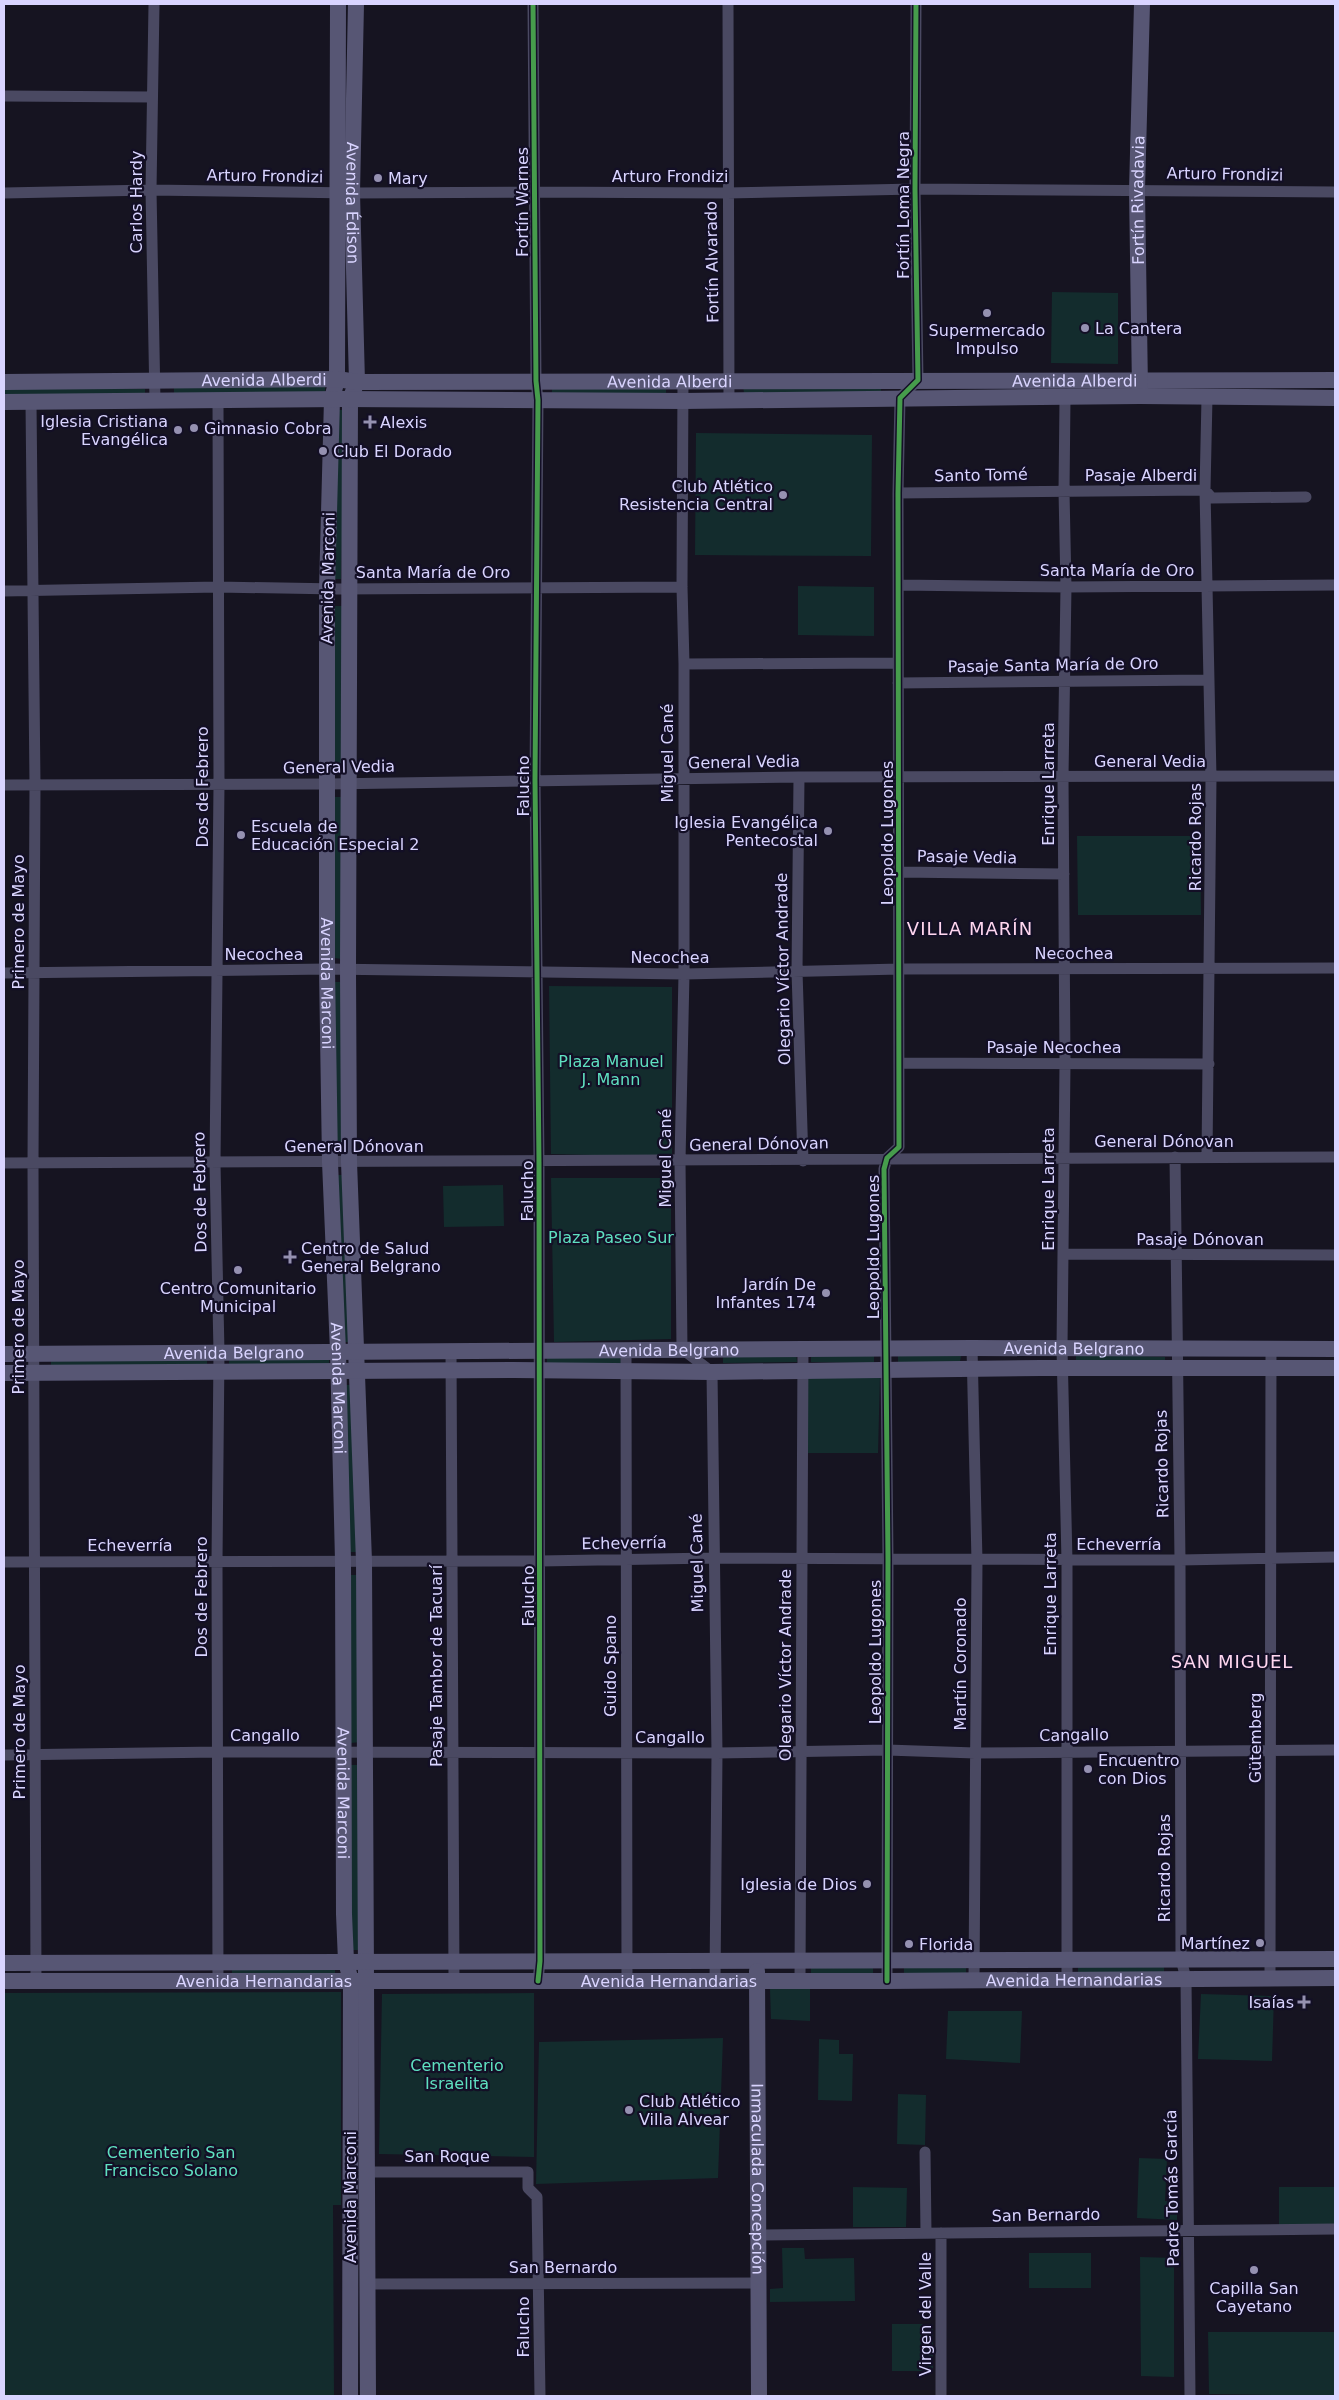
<svg xmlns="http://www.w3.org/2000/svg" width="1339" height="2400" font-family="'DejaVu Sans',sans-serif">
<rect width="100%" height="100%" fill="#161421"/>
<!-- green -->
<path fill="#132c2d" d="M1052,292L1118,293V364L1051,363Z
M881,385V393H744L743,386Z
M325,386V394L174,395V387Z
M552,387L666,389V396L552,395Z
M4,389H145V396H4Z
M338,410H345L341,579H333Z
M696,433L872,435L871,556L695,555Z
M798,586L874,587V636L798,635Z
M334,606H343L341,772H332Z
M333,797H342L343,959L334,958Z
M1077,836H1200L1201,915H1078Z
M334,982H343V1151H335Z
M549,986L672,987V1157L551,1154Z
M334,1175H345L350,1342H340Z
M551,1178H671V1339L554,1342Z
M503,1185L504,1226L444,1227L443,1186Z
M723,1353H796L797,1362L723,1363Z
M1076,1354L1165,1357V1360L1076,1362Z
M811,1355L874,1356V1363L811,1362Z
M898,1356H961L960,1362L898,1364Z
M329,1357V1366H229V1358Z
M547,1357H621V1367H547Z
M207,1358V1366L51,1367V1359Z
M807,1375L880,1376L878,1453H807Z
M342,1385H352L357,1552H347Z
M348,1575H359L361,1742L350,1743Z
M350,1765H360L362,1950H351Z
M232,1965L335,1966V1978L232,1977Z
M1078,1966H1164V1972L1078,1973Z
M811,1967H873V1973L811,1974Z
M904,1967H966V1974H904Z
M770,1989H810V2021L771,2019Z
M341,1992V2205H333L334,2396H4V1993Z
M534,1993V2157L379,2154L382,1994Z
M1201,1994L1274,1996L1272,2061L1198,2059Z
M948,2011H1022L1020,2063L946,2059Z
M723,2038L718,2178L536,2184L539,2042Z
M819,2039L839,2040V2054H853L852,2101L818,2100Z
M898,2094L926,2095L925,2145L897,2144Z
M1139,2158L1167,2159L1165,2201L1177,2202V2220L1137,2218Z
M853,2187L907,2188L906,2227H853Z
M1279,2187H1335V2226H1279Z
M782,2248H804L805,2259L854,2258L855,2301L770,2302V2289L783,2288Z
M1029,2253H1091V2288H1029Z
M1140,2257L1174,2258V2377L1141,2376Z
M892,2324H933V2371H892Z
M1208,2332H1335V2396L1209,2394Z"/>
<g fill="none" stroke-linecap="round" stroke-linejoin="round">
<!-- street -->
<path stroke="#4a4962" stroke-width="11" d="M154,4L151,190L155,401
M533,4L536,381L538,400L535,780L539,1162L540,1961L538,1981
M728,4L729,400
M4,96L152,97
M4,193L151,190L352,193L535,192L727,193L915,189L1335,192
M683,380L682,587L684,664V974L680,1161L682,1349L712,1372L717,1753L715,1981
M1207,398L1205,490L1211,778L1207,1156
M1065,399L1064,491L1066,587L1063,777L1065,1063L1062,1349L1067,1561V1979
M218,401L219,785L215,1163L219,1352L217,1561L218,1983
M31,403L35,785L33,1163L36,1981
M898,493L1205,490L1212,498L1306,497
M899,585L1066,587L1335,585
M4,591L218,587L338,589L682,587
M684,664L897,663
M898,683L1209,680
M799,777L797,971L803,1161
M4,785L328,784L799,777L1335,776
M900,872L1064,874
M4,973L327,969L684,974L900,969L1335,968
M899,1063L1209,1064
M1175,1157L1180,1560L1181,1959L1186,1979L1190,2396
M4,1163L1335,1157
M1064,1254L1335,1255
M972,1348L977,1561L974,1980
M451,1350L454,1982
M626,1351L627,1981
M4,1562L540,1561L713,1558L1180,1560L1335,1557
M4,1755L218,1752L717,1753L887,1750L975,1753L1335,1750
M1270,1978L1271,1348
M800,1980L803,1349
M887,1981L888,1559L884,1169L887,1158L899,1147L898,493L900,398L918,380L915,189L916,4
M925,2152L926,2233
M366,2172H528V2188L537,2197L540,2396
M758,2235L1335,2229
M367,2284L758,2283
M941,2396V2233"/>
<!-- secondary -->
<g stroke="#575674" stroke-width="16">
<path id="s1" d="M338,4L337,379L332,399L327,589V969L330,1162L338,1351L343,1561L344,1914L346,1961L351,1982L350,2396"/>
<path id="s2" d="M356,4L352,193L357,382L350,399L348,970L349,1162L364,1561L368,2396"/>
<path id="s3" d="M4,382L337,379L357,382L1335,380"/>
<path id="s4" d="M1140,389L1137,190L1142,4"/>
<path d="M4,402L343,399L683,401L1140,396L1335,398"/>
<path id="s5" d="M4,1354L972,1348L1335,1349"/>
<path d="M4,1373L514,1370L712,1372L1041,1368H1335"/>
<path d="M4,1963L1335,1959"/>
<path id="s6" d="M757,1971L759,2396"/>
<path id="s7" d="M4,1981H887L1335,1978"/>
</g>
<defs>
<path id="cycleway" d="M533,4L536,381L538,400L535,780L539,1162L540,1961L538,1981
M887,1981L888,1559L884,1169L887,1158L899,1147L898,493L900,398L918,380L915,189L916,4"/>
</defs>
<!-- cycleway casing -->
<use href="#cycleway" stroke="#130f26" stroke-width="8"/>
<!-- cycleway -->
<use href="#cycleway" stroke="#469c4c" stroke-width="5"/>
</g>
<!-- markers -->
<g fill="#9591b1" stroke="#130f26" stroke-width="2">
<circle cx="378" cy="178" r="5"/>
<circle cx="987" cy="313" r="5"/>
<circle cx="1085" cy="328" r="5"/>
<path d="M367.5 414.5h5v5h5v5h-5v5h-5v-5h-5v-5h5z"/>
<circle cx="194" cy="428" r="5"/>
<circle cx="178" cy="430" r="5"/>
<circle cx="323" cy="451" r="5"/>
<circle cx="783" cy="495" r="5"/>
<circle cx="828" cy="831" r="5"/>
<circle cx="241" cy="835" r="5"/>
<path d="M287.5 1249.5h5v5h5v5h-5v5h-5v-5h-5v-5h5z"/>
<circle cx="238" cy="1270" r="5"/>
<circle cx="826" cy="1293" r="5"/>
<circle cx="1088" cy="1769" r="5"/>
<circle cx="867" cy="1884" r="5"/>
<circle cx="1260" cy="1943" r="5"/>
<circle cx="909" cy="1944" r="5"/>
<path d="M1301.5 1994.5h5v5h5v5h-5v5h-5v-5h-5v-5h5z"/>
<circle cx="629" cy="2110" r="5"/>
<circle cx="1254" cy="2270" r="5"/>
</g>
<g text-anchor="middle" dominant-baseline="central" stroke-width="4.5" stroke-linejoin="round" paint-order="stroke">
<!-- street labels -->
<g font-size="16" fill="#d9d4ff" stroke="#130f26">
<text transform="translate(1225 174) rotate(1)">Arturo Frondizi</text>
<text transform="translate(265 176) rotate(1)">Arturo Frondizi</text>
<text x="670" y="176">Arturo Frondizi</text>
<text stroke="none"><textPath href="#s4" startOffset="189">Fortín Rivadavia</textPath></text>
<text transform="translate(136 202) rotate(-90)">Carlos Hardy</text>
<text stroke="none"><textPath href="#s2" startOffset="199">Avenida Édison</textPath></text>
<text transform="translate(522 202) rotate(-90)">Fortín Warnes</text>
<text transform="translate(903 205) rotate(-90)">Fortín Loma Negra</text>
<text transform="translate(712 262) rotate(-91)">Fortín Alvarado</text>
<text stroke="none"><textPath href="#s3" startOffset="1071">Avenida Alberdi</textPath></text>
<text stroke="none"><textPath href="#s3" startOffset="260">Avenida Alberdi</textPath></text>
<text stroke="none"><textPath href="#s3" startOffset="666">Avenida Alberdi</textPath></text>
<text transform="translate(981 475) rotate(-1)">Santo Tomé</text>
<text x="1141" y="475">Pasaje Alberdi</text>
<text x="1117" y="570">Santa María de Oro</text>
<text x="433" y="572">Santa María de Oro</text>
<text transform="translate(328 578) rotate(-89)">Avenida Marconi</text>
<text transform="translate(1053 665) rotate(-1)">Pasaje Santa María de Oro</text>
<text transform="translate(667 753) rotate(-90)">Miguel Cané</text>
<text x="1150" y="761">General Vedia</text>
<text transform="translate(744 762) rotate(-1)">General Vedia</text>
<text transform="translate(339 767) rotate(-1)">General Vedia</text>
<text transform="translate(1048 784) rotate(-90)">Enrique Larreta</text>
<text transform="translate(523 786) rotate(-90)">Falucho</text>
<text transform="translate(202 787) rotate(-90)">Dos de Febrero</text>
<text transform="translate(887 833) rotate(-90)">Leopoldo Lugones</text>
<text transform="translate(1195 837) rotate(-90)">Ricardo Rojas</text>
<text transform="translate(967 857) rotate(1)">Pasaje Vedia</text>
<text transform="translate(18 922) rotate(-90)">Primero de Mayo</text>
<text x="1074" y="953">Necochea</text>
<text x="264" y="954">Necochea</text>
<text x="670" y="957">Necochea</text>
<text transform="translate(783 969) rotate(-91)">Olegario Víctor Andrade</text>
<text stroke="none"><textPath href="#s1" startOffset="980">Avenida Marconi</textPath></text>
<text x="1054" y="1047">Pasaje Necochea</text>
<text x="1164" y="1141">General Dónovan</text>
<text transform="translate(759 1144) rotate(-1)">General Dónovan</text>
<text x="354" y="1146">General Dónovan</text>
<text transform="translate(665 1158) rotate(-90)">Miguel Cané</text>
<text transform="translate(1048 1189) rotate(-90)">Enrique Larreta</text>
<text transform="translate(527 1191) rotate(-90)">Falucho</text>
<text transform="translate(200 1192) rotate(-91)">Dos de Febrero</text>
<text x="1200" y="1239">Pasaje Dónovan</text>
<text transform="translate(873 1247) rotate(-90)">Leopoldo Lugones</text>
<text transform="translate(18 1327) rotate(-90)">Primero de Mayo</text>
<text stroke="none"><textPath href="#s5" startOffset="1070">Avenida Belgrano</textPath></text>
<text stroke="none"><textPath href="#s5" startOffset="665">Avenida Belgrano</textPath></text>
<text stroke="none"><textPath href="#s5" startOffset="230">Avenida Belgrano</textPath></text>
<text stroke="none"><textPath href="#s1" startOffset="1385">Avenida Marconi</textPath></text>
<text transform="translate(1162 1464) rotate(-91)">Ricardo Rojas</text>
<text transform="translate(624 1543) rotate(-1)">Echeverría</text>
<text x="1119" y="1544">Echeverría</text>
<text x="130" y="1545">Echeverría</text>
<text transform="translate(697 1563) rotate(-91)">Miguel Cané</text>
<text transform="translate(1050 1594) rotate(-90)">Enrique Larreta</text>
<text transform="translate(528 1596) rotate(-90)">Falucho</text>
<text transform="translate(201 1597) rotate(-90)">Dos de Febrero</text>
<text transform="translate(875 1652) rotate(-90)">Leopoldo Lugones</text>
<text transform="translate(960 1664) rotate(-90)">Martín Coronado</text>
<text transform="translate(785 1665) rotate(-90)">Olegario Víctor Andrade</text>
<text transform="translate(436 1666) rotate(-90)">Pasaje Tambor de Tacuarí</text>
<text transform="translate(610 1666) rotate(-90)">Guido Spano</text>
<text transform="translate(19 1732) rotate(-90)">Primero de Mayo</text>
<text x="265" y="1735">Cangallo</text>
<text transform="translate(1074 1735) rotate(-1)">Cangallo</text>
<text x="670" y="1737">Cangallo</text>
<text transform="translate(1255 1738) rotate(-90)">Gütemberg</text>
<text stroke="none"><textPath href="#s1" startOffset="1790">Avenida Marconi</textPath></text>
<text transform="translate(1164 1868) rotate(-90)">Ricardo Rojas</text>
<text stroke="none"><textPath href="#s7" startOffset="1070">Avenida Hernandarias</textPath></text>
<text stroke="none"><textPath href="#s7" startOffset="260">Avenida Hernandarias</textPath></text>
<text stroke="none"><textPath href="#s7" startOffset="665">Avenida Hernandarias</textPath></text>
<text x="447" y="2156">San Roque</text>
<text stroke="none"><textPath href="#s6" startOffset="208">Inmaculada Concepción</textPath></text>
<text transform="translate(1172 2188) rotate(-91)">Padre Tomás García</text>
<text transform="translate(350 2197) rotate(-90)">Avenida Marconi</text>
<text transform="translate(1046 2215) rotate(-1)">San Bernardo</text>
<text x="563" y="2267">San Bernardo</text>
<text transform="translate(925 2314) rotate(-90)">Virgen del Valle</text>
<text transform="translate(523 2327) rotate(-90)">Falucho</text>
</g>
<!-- poi labels -->
<g font-size="16" fill="#d9d4ff" stroke="#130f26" text-anchor="start">
<text x="388" y="178">Mary</text>
<text x="1095" y="328">La Cantera</text>
<text x="987" y="330" text-anchor="middle">Supermercado<tspan x="987" dy="18">Impulso</tspan></text>
<text x="168" y="421" text-anchor="end">Iglesia Cristiana<tspan x="168" dy="18">Evangélica</tspan></text>
<text x="380" y="422">Alexis</text>
<text x="204" y="428">Gimnasio Cobra</text>
<text x="333" y="451">Club El Dorado</text>
<text x="773" y="486" text-anchor="end">Club Atlético<tspan x="773" dy="18">Resistencia Central</tspan></text>
<text x="818" y="822" text-anchor="end">Iglesia Evangélica<tspan x="818" dy="18">Pentecostal</tspan></text>
<text x="251" y="826">Escuela de<tspan x="251" dy="18">Educación Especial 2</tspan></text>
<text x="301" y="1248">Centro de Salud<tspan x="301" dy="18">General Belgrano</tspan></text>
<text x="816" y="1284" text-anchor="end">Jardín De<tspan x="816" dy="18">Infantes 174</tspan></text>
<text x="238" y="1288" text-anchor="middle">Centro Comunitario<tspan x="238" dy="18">Municipal</tspan></text>
<text x="1098" y="1760">Encuentro<tspan x="1098" dy="18">con Dios</tspan></text>
<text x="857" y="1884" text-anchor="end">Iglesia de Dios</text>
<text x="1250" y="1943" text-anchor="end">Martínez</text>
<text x="919" y="1944">Florida</text>
<text x="1294" y="2002" text-anchor="end">Isaías</text>
<text x="639" y="2101">Club Atlético<tspan x="639" dy="18">Villa Alvear</tspan></text>
<text x="1254" y="2288" text-anchor="middle">Capilla San<tspan x="1254" dy="18">Cayetano</tspan></text>
</g>
<!-- park labels -->
<g font-size="16" fill="#5fe0c0" stroke="#130f26">
<text x="611" y="1061">Plaza Manuel<tspan x="611" dy="18">J. Mann</tspan></text>
<text x="611" y="1237">Plaza Paseo Sur</text>
<text x="457" y="2065">Cementerio<tspan x="457" dy="18">Israelita</tspan></text>
<text x="171" y="2152">Cementerio San<tspan x="171" dy="18">Francisco Solano</tspan></text>
</g>
<!-- neighbourhood labels -->
<g font-size="18" letter-spacing="1" fill="#ffd6f0" stroke="#130f26">
<text x="970" y="928">VILLA MARÍN</text>
<text x="1232" y="1661">SAN MIGUEL</text>
</g>
</g>
<!-- border -->
<rect width="1339" height="2400" fill="none" stroke="#d9d4ff" stroke-width="10"/>
</svg>
